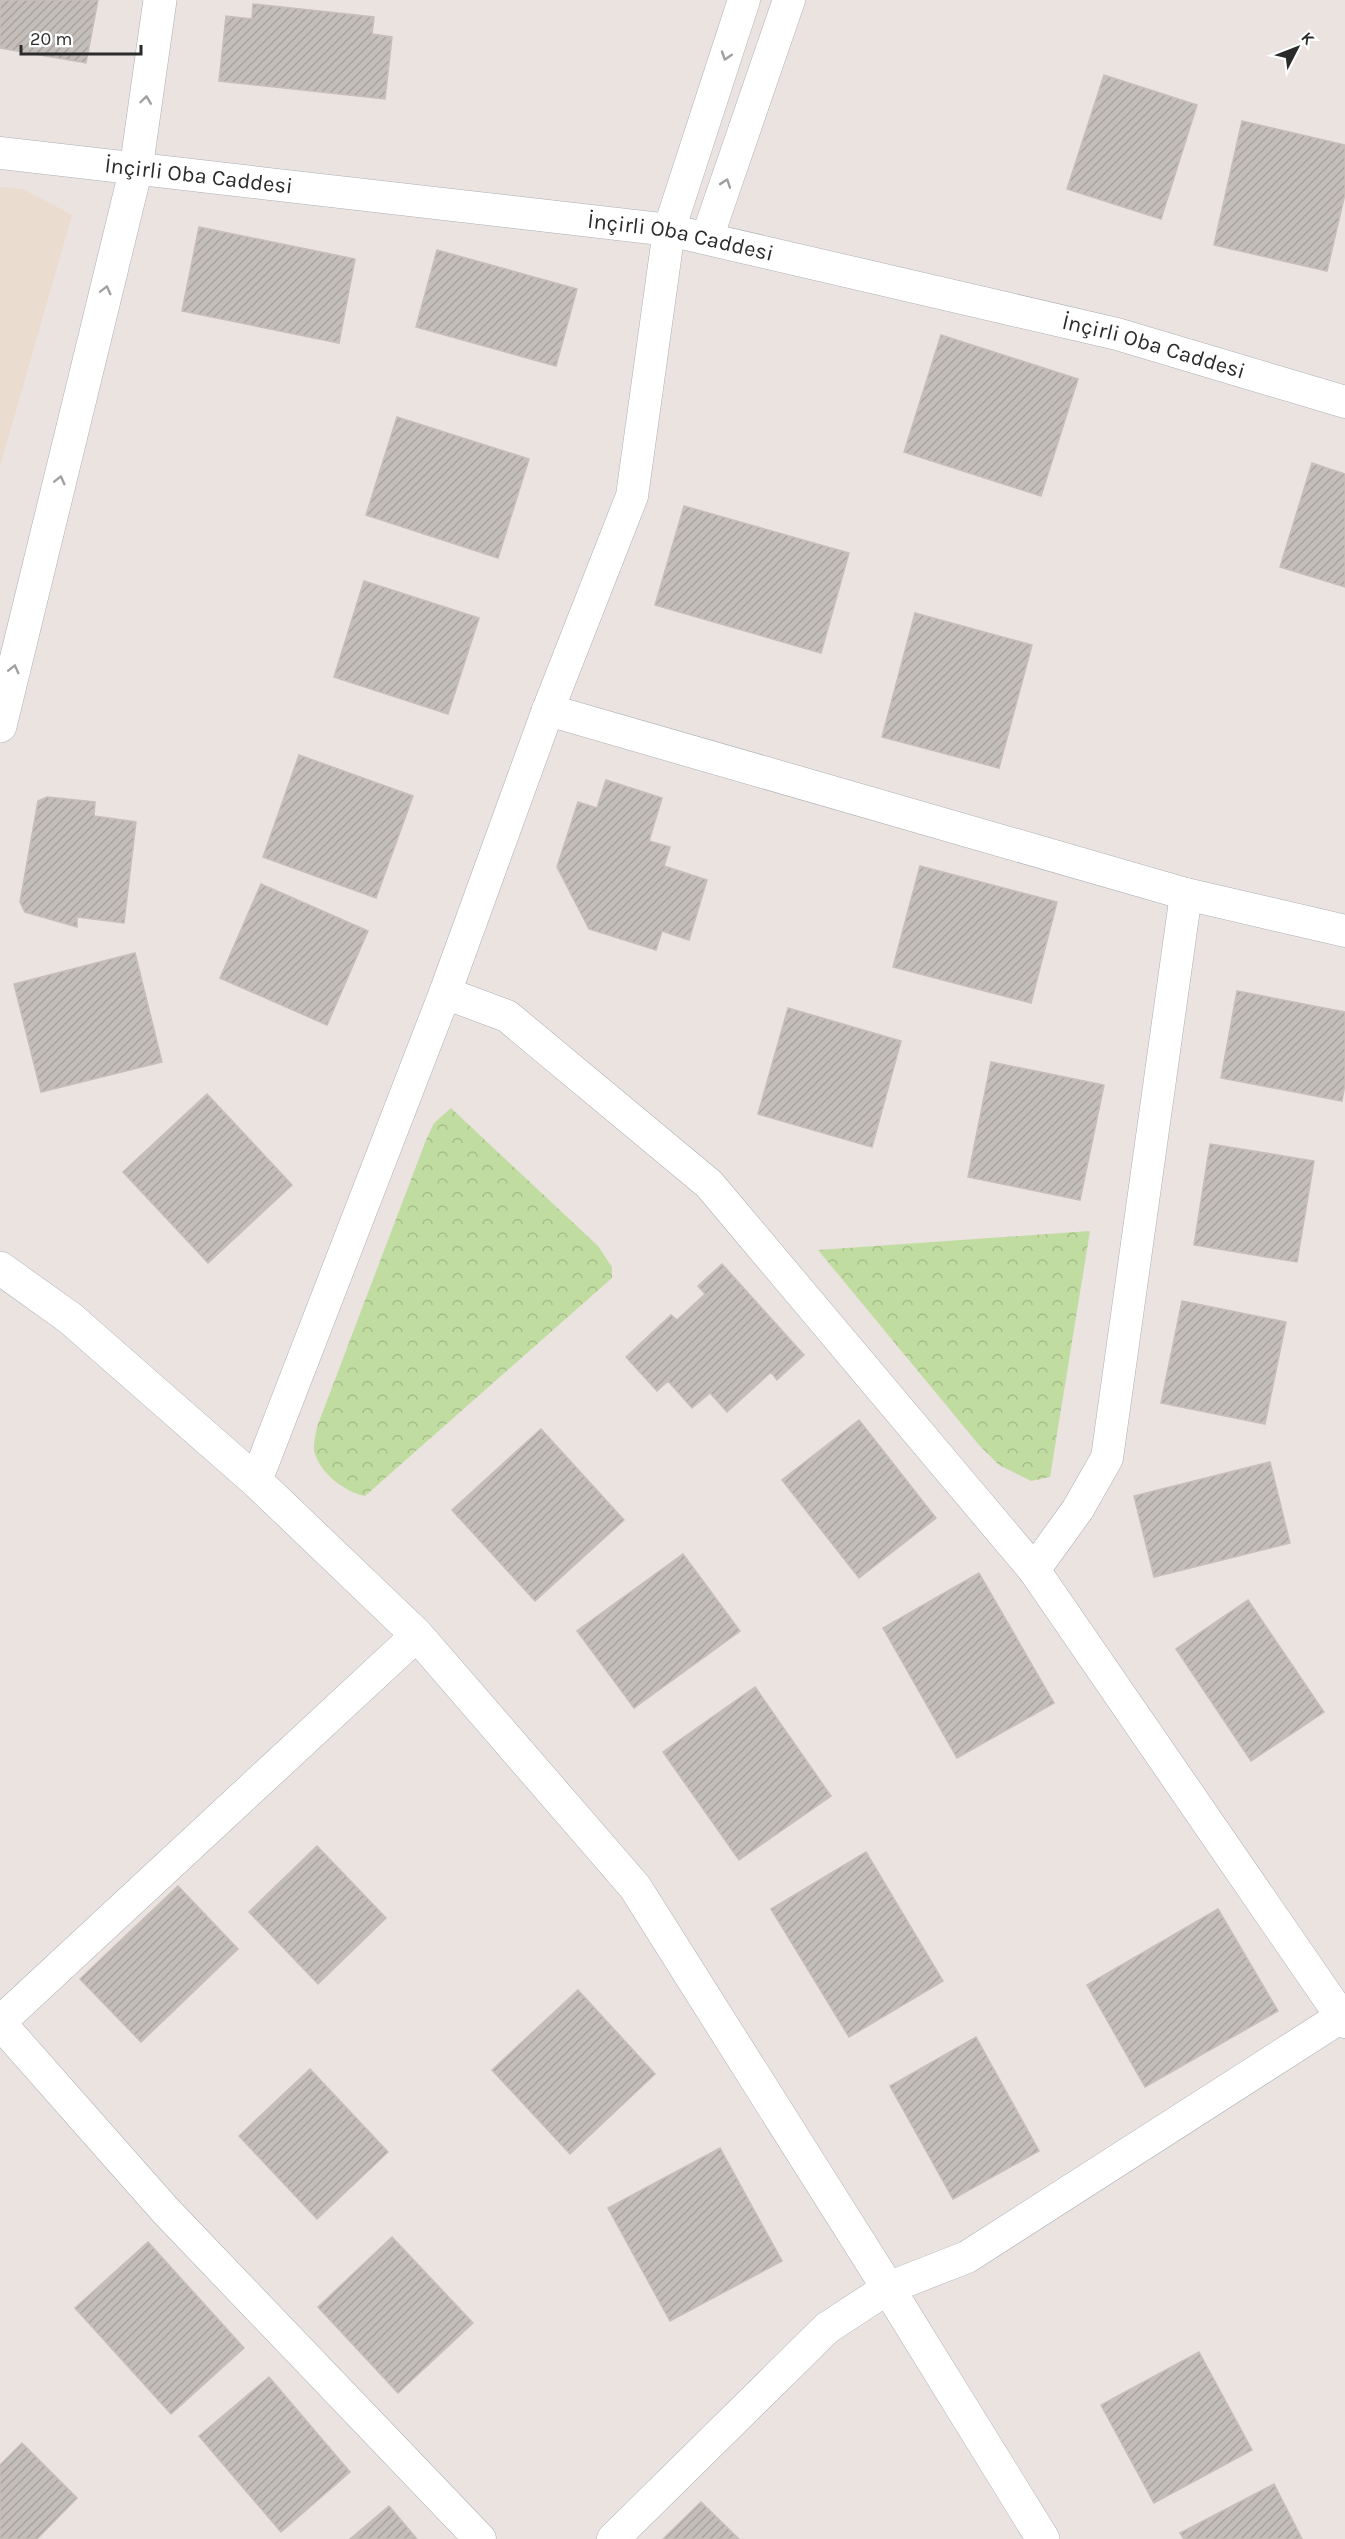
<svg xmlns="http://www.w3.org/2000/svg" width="1345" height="2539" font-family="Karla,sans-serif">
<defs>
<pattern id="park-crowns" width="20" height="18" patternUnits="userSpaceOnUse" patternTransform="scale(1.5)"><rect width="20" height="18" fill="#c1dca0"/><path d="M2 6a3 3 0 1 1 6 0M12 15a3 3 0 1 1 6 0" fill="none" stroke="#a6bd8a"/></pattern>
<pattern id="building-hatch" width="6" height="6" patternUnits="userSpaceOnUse" patternTransform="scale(1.5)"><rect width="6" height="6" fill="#c4beba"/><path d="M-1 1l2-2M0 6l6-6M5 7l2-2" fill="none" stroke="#a9a3a0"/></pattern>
</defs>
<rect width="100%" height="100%" fill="#ebe3df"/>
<!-- education -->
<path fill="#ebdcd0" d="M0,187L23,189L72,215L0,466Z"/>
<!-- park -->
<path fill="url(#park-crowns)" d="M451,1108L598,1246L612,1267V1278L365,1496C343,1491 320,1473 314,1451C313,1444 316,1434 317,1427L426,1140L434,1123Z
M1090,1231L1050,1477L1031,1481L999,1465L979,1445L818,1250Z"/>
<!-- building -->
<path fill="url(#building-hatch)" stroke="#c7beb8" stroke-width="1.5" d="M0,0H98L86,63L0,48Z
M253,4L374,17L372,34L392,37L385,99L219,81L226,16L252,19Z
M1104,75L1197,105L1161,219L1067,189Z
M1242,121L1345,145V194L1327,271L1214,245Z
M199,227L355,259L339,343L182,311Z
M437,250L577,289L556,366L416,327Z
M941,335L1078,379L1041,496L904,452Z
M397,417L529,459L498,558L366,515Z
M1312,463L1345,474V587L1280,567Z
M684,506L849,553L821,653L655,605Z
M364,581L479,618L448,714L334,677Z
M915,613L1032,645L999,768L882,737Z
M299,755L413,796L376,898L263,857Z
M606,780L662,798L649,841L670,847L664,866L707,880L689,940L662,931L656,950L589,929L557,867L578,802L597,808Z
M47,797L95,802L94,816L136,822L124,923L77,917V927L25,912L20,902L38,801Z
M920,866L1057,902L1031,1003L893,967Z
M261,884L368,931L327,1025L220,978Z
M135,953L162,1062L41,1092L14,984Z
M1237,991L1345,1012V1084L1342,1101L1221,1078Z
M788,1008L901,1041L872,1147L758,1114Z
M991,1062L1104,1085L1080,1200L968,1177Z
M207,1094L292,1185L208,1263L123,1172Z
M1210,1144L1314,1161L1297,1262L1194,1245Z
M722,1264L804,1355L777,1380L771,1372L727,1412L710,1393L692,1408L668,1381L657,1391L626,1357L671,1315L677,1320L705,1294L698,1286Z
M1182,1301L1286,1322L1265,1424L1161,1403Z
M859,1420L936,1518L859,1578L782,1480Z
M541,1429L624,1520L535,1601L452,1510Z
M1270,1462L1290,1543L1154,1577L1134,1496Z
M683,1554L740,1631L634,1708L577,1631Z
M979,1573L1054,1703L957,1758L883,1628Z
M1248,1600L1324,1712L1251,1761L1176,1649Z
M755,1687L831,1796L739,1860L663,1752Z
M317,1846L386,1918L318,1984L249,1912Z
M866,1852L943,1981L849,2037L771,1909Z
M178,1886L238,1949L141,2042L80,1979Z
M1218,1909L1278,2011L1145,2087L1087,1985Z
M578,1990L655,2074L570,2154L492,2070Z
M976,2037L1039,2151L953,2199L890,2086Z
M310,2069L388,2152L317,2219L239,2136Z
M720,2148L782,2261L670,2321L608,2208Z
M392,2237L473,2323L398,2393L318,2307Z
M148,2242L244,2348L171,2414L75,2308Z
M1199,2352L1252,2450L1154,2503L1101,2405Z
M269,2377L350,2472L281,2532L199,2436Z
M22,2443L77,2498L37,2539H0V2465Z
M1274,2484L1302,2539H1184L1180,2533Z
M701,2502L739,2539H663Z
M389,2506L417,2539H350Z"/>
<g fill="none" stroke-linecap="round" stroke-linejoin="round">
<defs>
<g id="minor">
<path id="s1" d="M0,153L669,230L1117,334L1345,402"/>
<path d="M707,238L789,0"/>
<path d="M548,710L1186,894L1345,931"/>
<path d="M445,993L507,1016L709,1184L1034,1570L1345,2022"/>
<path d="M256,1481L445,993L548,710L632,496L669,230L744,0"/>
<path d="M1034,1570L1078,1509L1107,1458L1186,894"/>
<path d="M0,2022L417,1635"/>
<path d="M0,2023L165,2210L480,2539"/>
<path d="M613,2539L827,2328L888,2288L967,2257L1341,2017"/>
</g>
<path id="tertiary" d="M0,726L136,169L160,0
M0,1268L70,1318L256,1481L417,1635L635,1887L888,2288L1043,2539"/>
</defs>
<!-- minor casing -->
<use href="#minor" stroke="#abafb6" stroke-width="33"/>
<!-- tertiary casing -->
<use href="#tertiary" stroke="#abafb6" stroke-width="34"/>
<!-- minor -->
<use href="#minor" stroke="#fff" stroke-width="32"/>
<!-- tertiary -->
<use href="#tertiary" stroke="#fff" stroke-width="33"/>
</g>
<!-- one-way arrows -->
<defs><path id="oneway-chevron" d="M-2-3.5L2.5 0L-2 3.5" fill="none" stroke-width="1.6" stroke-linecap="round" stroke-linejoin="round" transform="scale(1.5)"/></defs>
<g stroke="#a0a0a0">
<use href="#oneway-chevron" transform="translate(726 56) rotate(108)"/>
<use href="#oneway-chevron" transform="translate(146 100) rotate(-82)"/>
<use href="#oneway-chevron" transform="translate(726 183) rotate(-71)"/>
<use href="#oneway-chevron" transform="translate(106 290) rotate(-76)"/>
<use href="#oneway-chevron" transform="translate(60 480) rotate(-76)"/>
<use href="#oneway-chevron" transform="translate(14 669) rotate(-76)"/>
</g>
<g text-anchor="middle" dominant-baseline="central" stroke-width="4.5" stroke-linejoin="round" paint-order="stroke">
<!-- street labels -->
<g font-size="22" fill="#2b2b2b" stroke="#fff">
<text stroke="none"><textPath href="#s1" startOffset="200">İnçirli Oba Caddesi</textPath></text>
<text stroke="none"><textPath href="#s1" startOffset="686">İnçirli Oba Caddesi</textPath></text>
<text stroke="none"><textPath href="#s1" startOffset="1172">İnçirli Oba Caddesi</textPath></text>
</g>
</g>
<!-- north arrow -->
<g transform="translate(1297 48) rotate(48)" stroke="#ffffff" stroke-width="4.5" paint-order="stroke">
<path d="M0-4.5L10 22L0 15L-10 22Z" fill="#2b2b2b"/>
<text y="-9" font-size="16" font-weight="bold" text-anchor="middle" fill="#2b2b2b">K</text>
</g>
<!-- scale -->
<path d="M21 45v9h120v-9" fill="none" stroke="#2b2b2b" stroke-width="3"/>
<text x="30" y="45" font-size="18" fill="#2b2b2b" stroke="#ffffff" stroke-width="4.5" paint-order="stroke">20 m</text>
</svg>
